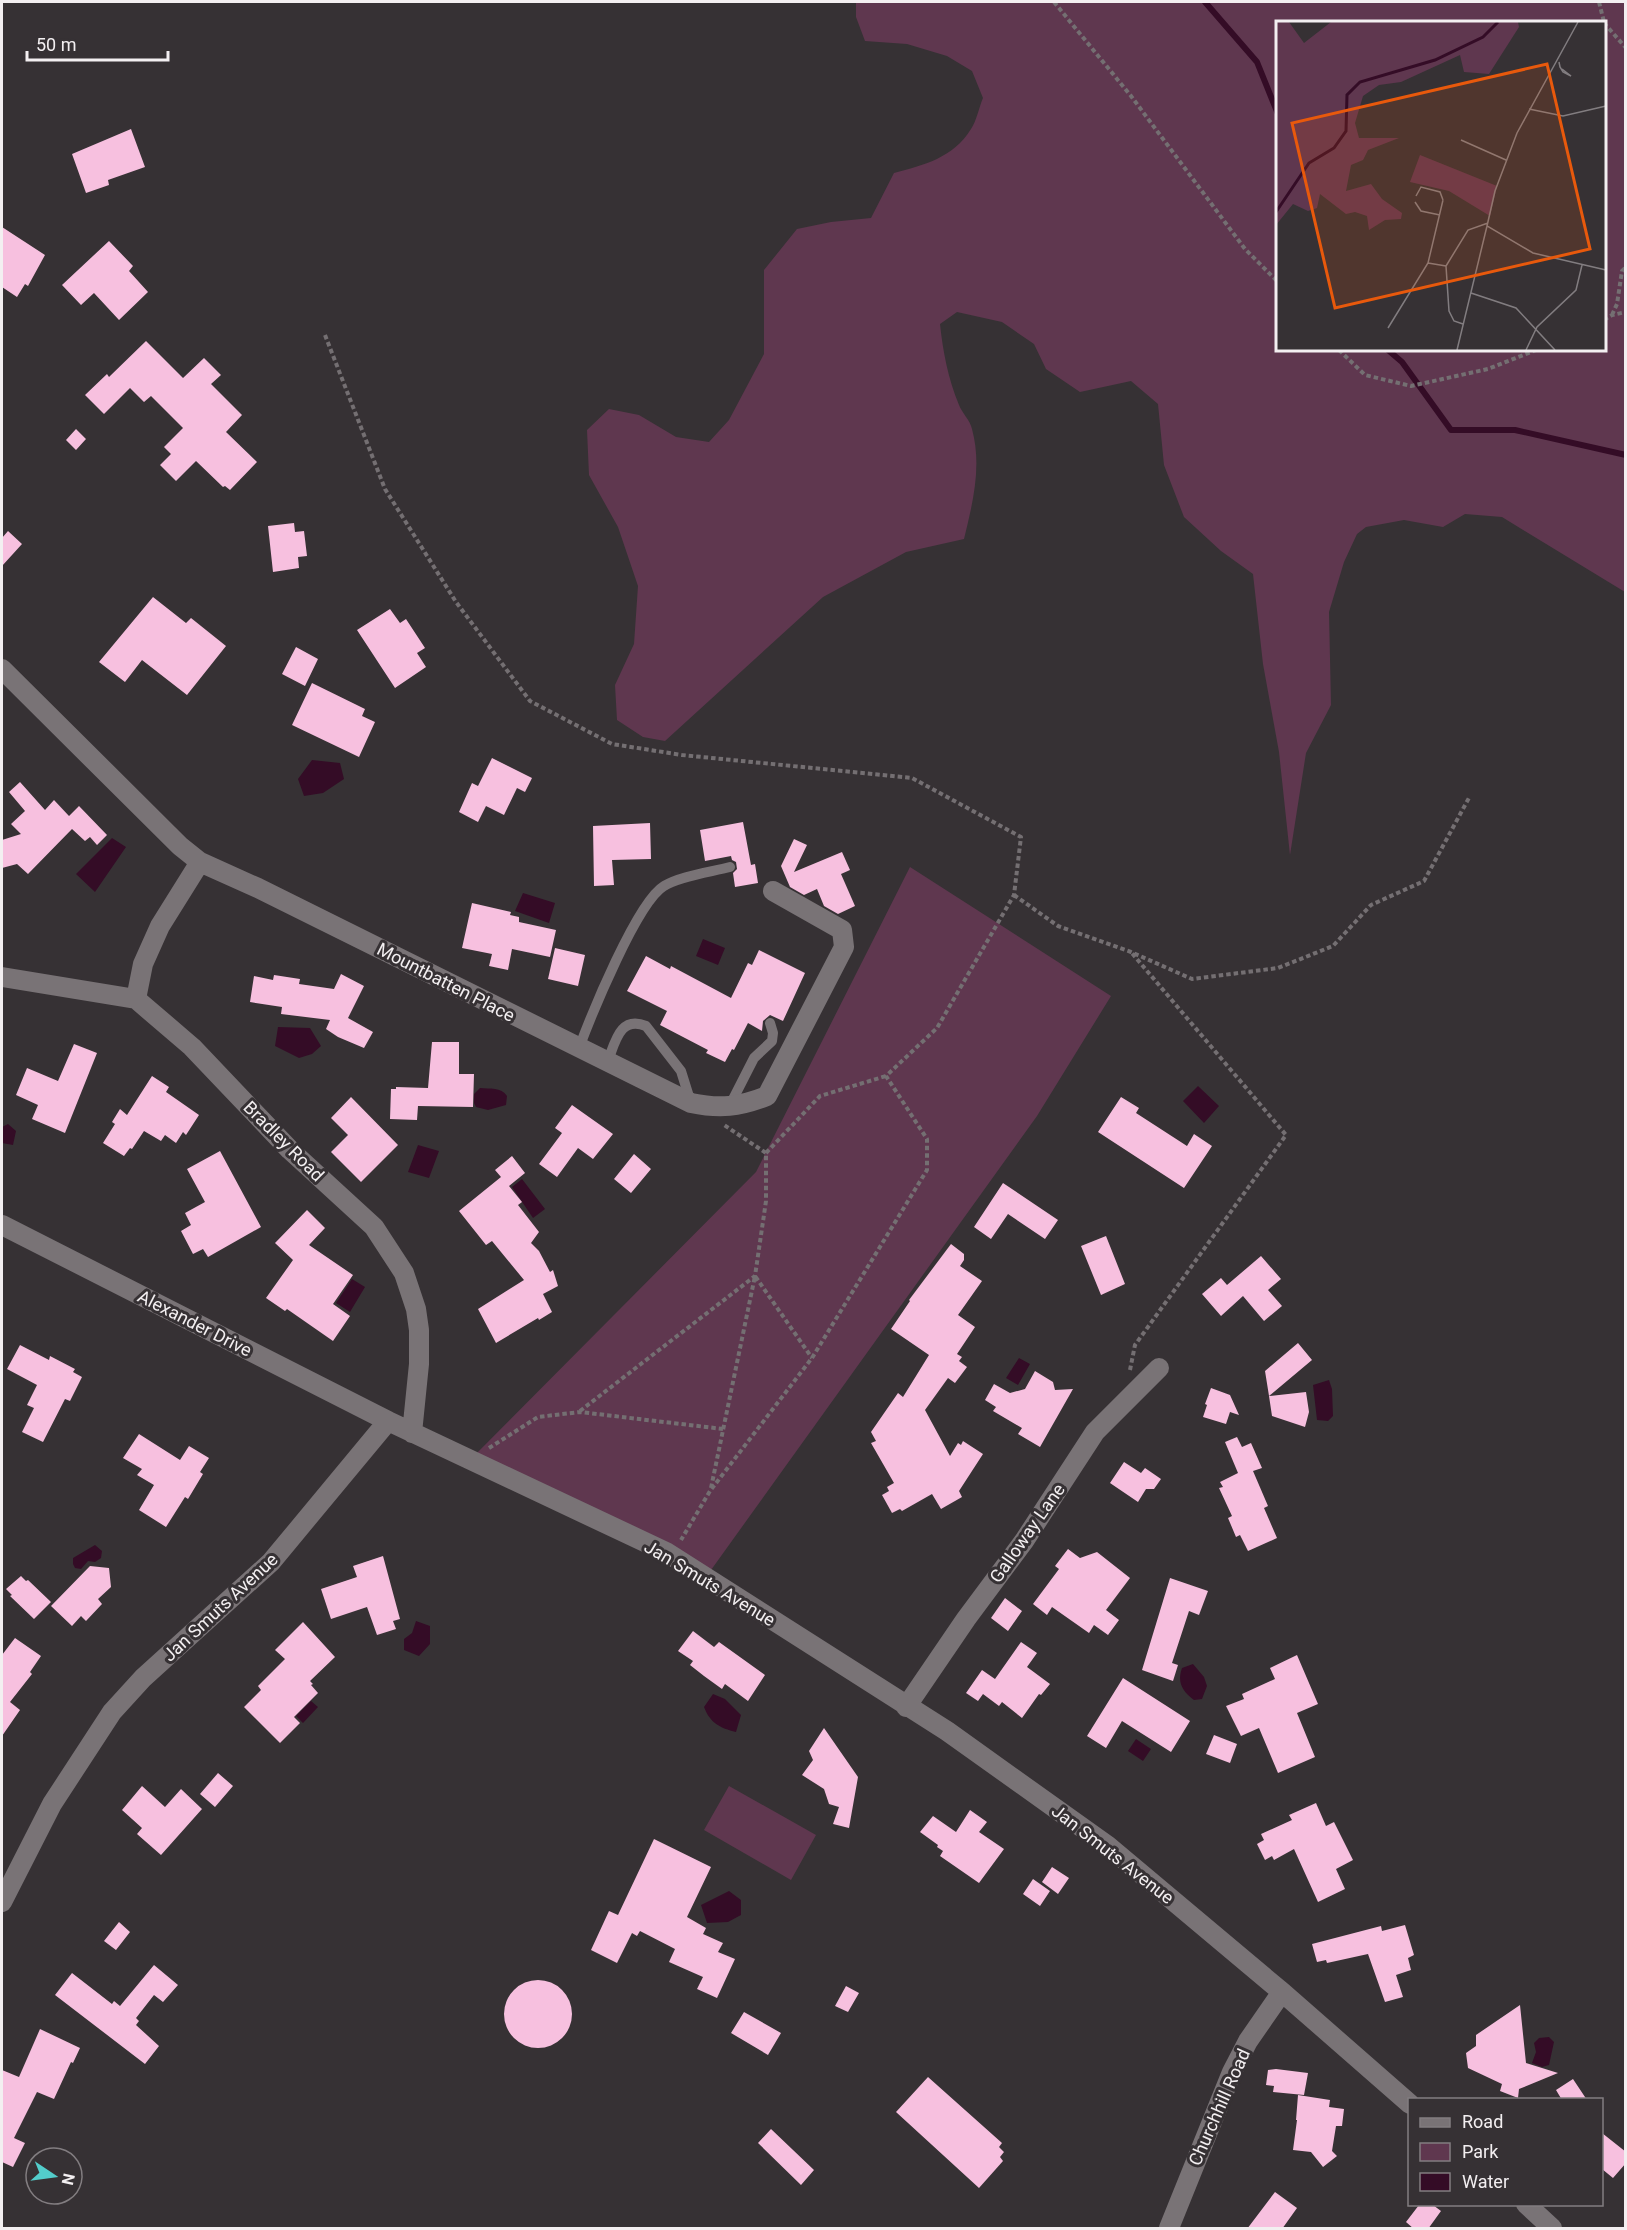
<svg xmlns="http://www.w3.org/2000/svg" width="1627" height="2230" font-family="Roboto,sans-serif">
<rect width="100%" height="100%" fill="#363134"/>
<!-- green -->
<path fill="#5f374f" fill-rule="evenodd" d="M856,2H1625V592L1502,517L1465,514L1443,527L1404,520L1366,527L1357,534L1344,562L1329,612L1331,705L1306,753L1290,855L1279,752L1263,664L1253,574L1221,551L1184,517L1164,465L1158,404L1131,381L1080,392L1046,369L1034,344L1002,322L957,312L940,324C943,352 948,378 959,405C962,413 970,420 972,429C982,466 973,502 964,539L906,552L823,597L665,741L643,737L617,720L615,685L634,644L638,586L618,527L589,475L587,430L609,409L639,415L676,437L709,442L729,420L764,354V270L797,229L831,222L871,218L894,173C924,165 953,158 971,129C977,120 979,107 983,98L972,71L947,56L907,44L865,41L856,17ZM1278,22H1604V350H1278Z
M910,867L1111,996L1037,1116L706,1577L469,1461L756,1172Z
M729,1786L816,1835L791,1880L704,1830Z"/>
<!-- water -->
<path fill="#340c26" d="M312,760L340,763L344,779L323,793L304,796L298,779Z
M112,838L126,847L95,892L76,874Z
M523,893L555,903L549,923L515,911Z
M703,939L725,948L718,965L696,956Z
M278,1027L310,1028L321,1046L312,1054L299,1058L275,1046Z
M1198,1086L1219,1106L1204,1123L1183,1101Z
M480,1088C490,1089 501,1087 507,1096L506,1105L488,1110L476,1107L474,1103V1094Z
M8,1124L16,1131L13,1145L2,1143V1127Z
M418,1145L439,1151L429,1178L408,1172Z
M522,1179L545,1209L533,1218L512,1187Z
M352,1279L365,1287L350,1312L336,1303Z
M1019,1358L1030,1364L1018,1385L1006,1378Z
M1329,1380L1332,1389L1333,1416L1328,1421L1317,1420L1313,1385Z
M95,1545L102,1551L101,1558L95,1562L88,1561L81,1569L75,1568L73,1564V1558Z
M416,1621L430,1626V1644L419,1656L404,1650V1639L412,1633Z
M1193,1664L1204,1677L1207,1686L1202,1699L1194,1700C1182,1691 1177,1682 1182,1668Z
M713,1694L725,1699L741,1715L736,1732C720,1728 710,1723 704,1707Z
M311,1701L318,1707L303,1723L296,1716Z
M1136,1739L1151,1749L1143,1761L1128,1751Z
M729,1891L741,1900V1915L728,1922L707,1923L701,1905Z
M1549,2037L1554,2042L1549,2065L1542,2067L1532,2063L1536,2052L1534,2043L1539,2038Z"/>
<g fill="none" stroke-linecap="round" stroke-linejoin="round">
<!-- stream -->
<path stroke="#340c26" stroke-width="6" d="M1205,2L1257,62L1278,114
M1388,350L1402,362L1451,430H1515L1626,455"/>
</g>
<!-- building -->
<path fill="#f7c0df" d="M131,129L145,167L108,180L109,185L86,193L72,154Z
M2,227L45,255L28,286L25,284L17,297L2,287Z
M109,241L133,266L129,271L148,292L119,320L94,293L81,305L62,285Z
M146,341L183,378L204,358L221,375L211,384L242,415L226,432L257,462L230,490L225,486L223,487L196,461L176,481L160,465L171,454L164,447L183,428L151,396L144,402L130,388L104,414L85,395L107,374L109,377Z
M76,429L86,439L76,450L66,440Z
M294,523L295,532L304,531L307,556L298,557L299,568L273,572L268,526Z
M8,531L22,544L2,566V538Z
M153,597L186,623L191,618L226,646L187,695L142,660L125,682L99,662Z
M390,609L400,623L406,619L425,648L417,653L426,667L395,688L357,630Z
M296,647L318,659L305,686L282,674Z
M312,683L365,709L362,716L375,722L359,757L292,725Z
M492,758L532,778L525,792L517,788L504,815L486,806L478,822L459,812L472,783L478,786Z
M20,782L45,810L54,800L69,816L79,806L107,835L97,845L90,837L85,841L72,829L28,874L17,864L2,868V840L21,834L11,824L25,811L9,792Z
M743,822L751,865L755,864L758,883L735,887L733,873L737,869L736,862L732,860L731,856L705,861L700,830Z
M650,823L651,859L612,860L614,885L594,886L593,826Z
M794,839L807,845L794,872L842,852L850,870L841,874L855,906L838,914L824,906L817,889L804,895L790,887L781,866Z
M472,903L511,912L510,915L519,917V922L556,930L550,957L512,949L508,970L489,966L492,954L462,948Z
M555,948L585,955L578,986L548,979Z
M759,950L805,973L783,1021L770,1015L763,1021L762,1031L748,1023L734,1050L732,1049L725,1062L706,1053L708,1050L660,1025L667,1011L627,991L646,956L670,969L671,966L731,998L748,963L752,965Z
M341,974L364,986L348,1018L373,1032L364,1048L338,1037L326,1029L330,1020L281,1014L282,1007L250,1002L254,976L273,980L274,975L300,979L299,984L334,989Z
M432,1042H459V1074H474L473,1107L418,1106L417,1120L390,1119L391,1089H396V1087L428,1088Z
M74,1044L97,1053L65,1133L32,1119L38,1105L16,1095L27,1068L58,1081Z
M152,1076L169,1087L166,1092L199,1115L186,1135L183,1132L176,1143L165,1135L161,1141L144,1131L132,1149L130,1148L124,1156L103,1143L115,1124L112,1122L120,1109L127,1115Z
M351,1097L398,1145L361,1182L331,1152L348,1135L331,1118Z
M1121,1097L1139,1108L1136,1113L1187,1146L1194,1134L1212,1146L1184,1188L1098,1132Z
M572,1105L613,1134L593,1159L578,1148L557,1177L539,1164L562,1133L555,1128Z
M220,1151L261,1227L208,1257L203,1249L193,1254L181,1231L191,1225L185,1213L205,1202L187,1169Z
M634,1154L651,1169L631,1193L614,1179Z
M512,1156L525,1173L509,1186L522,1202L518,1205L539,1232L531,1243L539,1251L550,1272L553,1270L558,1286L543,1294L552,1312L539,1320L538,1318L496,1343L478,1309L524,1280L492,1241L486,1245L459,1211L501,1177L495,1170Z
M1003,1183L1058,1220L1045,1239L1008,1214L991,1239L974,1227Z
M307,1210L325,1228L309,1245L353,1275L333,1304L350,1316L333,1341L287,1309L285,1311L266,1298L293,1260L275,1243Z
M1106,1236L1125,1284L1101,1295L1081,1246Z
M951,1244L964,1254V1260L960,1266L982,1281L958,1315L975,1327L957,1354L962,1357L959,1361L967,1367L955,1383L948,1378L925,1410L950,1456L958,1443L961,1445L963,1441L983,1454L959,1491L962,1497L941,1509L932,1494L902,1511L900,1509L892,1513L882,1495L889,1491L887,1487L894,1483L871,1443L876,1441L871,1432L898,1393L903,1397L929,1355L891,1329L910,1301L909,1300Z
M1261,1256L1281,1279L1268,1290L1282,1306L1264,1321L1243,1296L1221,1316L1202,1294L1221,1278L1227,1285Z
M1298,1343L1312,1360L1269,1396L1265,1371Z
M20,1345L49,1360L50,1356L75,1369L73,1372L82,1377L70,1401L65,1399L43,1442L22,1432L34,1408L27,1405L37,1385L7,1369Z
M1035,1371L1053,1382L1055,1390L1073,1389L1040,1447L1018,1434L1022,1428L993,1411L996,1407L985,1400L994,1384L1010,1393L1025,1389Z
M1211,1388L1230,1395L1239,1415L1230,1412L1226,1424L1203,1417L1207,1405L1205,1404Z
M1306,1392L1309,1412L1305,1427L1272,1416L1269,1396Z
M139,1434L180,1460L189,1446L209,1458L200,1472L203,1474L188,1499L185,1497L166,1527L139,1510L154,1485L137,1475L142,1469L123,1458Z
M1237,1437L1242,1447L1251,1443L1262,1468L1253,1471L1268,1506L1264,1508L1277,1538L1248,1551L1240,1535L1236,1537L1228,1518L1232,1516L1219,1488L1223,1487L1220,1482L1238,1473L1225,1442Z
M1124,1462L1141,1473L1145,1468L1161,1479L1154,1489H1146L1138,1502L1110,1483Z
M1068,1549L1080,1558L1097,1552L1130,1578L1106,1610L1119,1620L1108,1635L1094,1625L1089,1633L1052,1607L1047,1615L1033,1604L1059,1569L1055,1566Z
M383,1556L400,1619L393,1621L396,1629L377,1635L367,1607L331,1619L321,1589L357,1577L353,1566Z
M90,1566L109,1568L111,1587L98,1599L102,1604L86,1621L81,1616L72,1626L51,1606Z
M21,1576L26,1581L28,1580L51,1602L34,1619L10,1596L12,1595L6,1589Z
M1170,1578L1208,1591L1199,1615L1189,1611L1172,1663L1178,1665L1173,1681L1142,1670Z
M1005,1598L1022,1611L1008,1631L991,1618Z
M303,1622L335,1657L310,1681L313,1684L311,1685L318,1693L294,1717L300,1723L280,1743L244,1707L261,1690L258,1686L285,1659L275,1650Z
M693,1631L714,1647L719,1642L765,1675L748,1701L725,1684L722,1689L704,1676L690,1665L693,1661L678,1651Z
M15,1638L41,1656L30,1672L32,1674L10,1702L20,1710L2,1736V1655Z
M1021,1642L1037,1653L1027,1667L1050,1684L1041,1695L1039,1694L1022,1718L1002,1702L999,1706L983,1694L978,1701L966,1693L982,1670L995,1679Z
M1297,1655L1318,1704L1297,1713L1315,1757L1278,1773L1259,1728L1241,1736L1226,1706L1244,1699L1242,1694L1275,1679L1270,1668Z
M1123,1678L1190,1721L1171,1752L1122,1721L1106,1748L1087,1736Z
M824,1728L858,1777L849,1828L833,1824L839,1807L829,1804L824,1789L802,1775L813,1760L809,1751Z
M1214,1735L1237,1744L1230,1763L1206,1754Z
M218,1773L233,1786L215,1807L200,1794Z
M142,1786L165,1807L181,1789L202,1809L161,1855L137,1834L142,1828L122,1810Z
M1316,1803L1326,1826L1334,1822L1353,1860L1336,1869L1345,1889L1318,1902L1294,1849L1274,1860L1272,1856L1265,1860L1257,1844L1264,1840L1261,1834L1292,1820L1289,1815Z
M970,1810L987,1822L979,1832L1004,1849L979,1883L940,1856L943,1851L937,1847L938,1845L920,1832L933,1816L956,1832Z
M654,1839L711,1867L687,1917L706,1928L703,1934L723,1943L718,1952L735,1959L717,1998L697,1989L703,1977L669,1962L675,1949L640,1931L637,1936L632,1933L617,1963L591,1950L609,1911L618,1915Z
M1052,1867L1069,1878L1058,1894L1042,1882Z
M1033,1879L1050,1891L1040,1906L1023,1894Z
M119,1922L130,1932L116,1950L104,1941Z
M1405,1925L1414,1955L1408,1958L1411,1970L1396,1975L1403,1997L1385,2002L1368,1954L1327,1963L1326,1960L1317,1962L1312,1944L1381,1926L1382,1931Z
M154,1965L178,1985L163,2002L154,1995L136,2018L139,2021L136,2025L159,2046L145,2064L55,1995L72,1973L112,2004L114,2001L120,2006Z
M504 2014a34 34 0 1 1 68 0a34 34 0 1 1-68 0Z
M846,1986L859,1993L848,2012L835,2006Z
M1520,2005L1526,2063L1558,2073L1519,2089L1518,2098L1500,2091L1502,2084L1468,2068L1466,2053L1476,2046V2035Z
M744,2012L781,2033L768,2055L731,2033Z
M40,2029L80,2048L73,2063L71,2062L54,2099L37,2092L14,2138L25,2143L13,2167L2,2162V2164V2070L19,2077Z
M1276,2069L1308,2073L1304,2095L1273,2092L1274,2086L1266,2085L1268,2070Z
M928,2077L1002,2143L999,2147L1004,2152L1000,2157L1003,2161L979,2188L896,2112Z
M1573,2079L1587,2100H1562L1556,2090Z
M1298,2095L1330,2100L1329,2107L1344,2109L1342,2126H1336L1332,2151L1337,2156L1323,2167L1311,2152L1293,2150L1297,2120H1296Z
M771,2129L814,2170L801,2185L758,2143Z
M1602,2133L1626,2152V2163L1613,2178L1602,2169Z
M1275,2192L1297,2208L1282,2229H1247Z
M1419,2205H1433L1441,2211L1428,2229H1414L1406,2222Z"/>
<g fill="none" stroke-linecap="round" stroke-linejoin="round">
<!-- path -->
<path stroke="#746f72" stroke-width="4" stroke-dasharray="4.5 3" stroke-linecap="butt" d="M1054,2L1131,96L1245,249L1278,282
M1599,2L1604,22
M1604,23L1626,48
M1612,315L1617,304L1622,271L1626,267
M1604,320L1612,315L1626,312
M325,335L385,489L456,602L530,701L612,744L682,755L912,778L1021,837L1014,895L937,1028L886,1076L927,1139V1170L812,1358L710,1491L681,1540
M1339,350L1365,375L1411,386L1488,369L1536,350
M1014,895L1058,926L1131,952L1192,979L1278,968L1333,946L1371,905L1424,881L1470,796
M766,1153L820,1096L886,1076
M1130,1370L1135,1345L1286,1135L1131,952
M580,1411L755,1276L766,1201V1153L724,1125
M489,1448L538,1417L580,1412L723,1429
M711,1488L755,1276L812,1358"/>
<!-- lane -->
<path stroke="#797376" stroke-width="10" d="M579,1048C591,1016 637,902 664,886C680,876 711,872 730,867
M607,1063C615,1044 619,1015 646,1026L681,1071L691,1103
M729,1107L754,1058L772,1041L773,1033L770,1023"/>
<!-- street -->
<path stroke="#797376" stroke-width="20" d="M2,669L180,846L200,862L258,888L691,1103C720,1109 739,1107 767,1096L844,947L842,930L773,891
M2,977L136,999L192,1047L290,1150L374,1227L404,1273L416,1309L419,1330V1364L412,1433
M136,999L143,964L160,926L200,862
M2,1225L388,1421
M906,1707L966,1619L1024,1541L1095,1432L1159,1368
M2,1902L52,1804L112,1712L143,1678L271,1562L388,1421L666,1552L947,1731L1108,1846L1282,1992L1410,2104
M1526,2204L1552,2228
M1169,2228L1232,2072L1248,2041L1282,1992"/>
</g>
<g text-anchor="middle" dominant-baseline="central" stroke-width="6" stroke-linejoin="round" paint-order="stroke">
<!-- street labels -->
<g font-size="18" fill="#f3eff1" stroke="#363134">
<text transform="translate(446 982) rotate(27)">Mountbatten Place</text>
<text transform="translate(284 1141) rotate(45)">Bradley Road</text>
<text transform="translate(195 1323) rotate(27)">Alexander Drive</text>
<text transform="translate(1027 1533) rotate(-55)">Galloway Lane</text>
<text transform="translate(710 1583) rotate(31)">Jan Smuts Avenue</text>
<text transform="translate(220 1607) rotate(-43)">Jan Smuts Avenue</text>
<text transform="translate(1113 1854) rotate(38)">Jan Smuts Avenue</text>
<text transform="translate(1219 2107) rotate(-66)">Churchhill Road</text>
</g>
</g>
<!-- overview -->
<g transform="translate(1276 21)">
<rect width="330" height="330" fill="#363134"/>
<path d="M0,1H13L28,22L55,1H242L243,6L213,53L188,51L184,34L125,61L103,64L87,75L79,102L83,117H123L92,129L87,139L75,144L70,170L95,163L106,178L126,192L125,198L109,199L93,209L91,195L79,191L70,193L44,173L41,187L32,190L17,183L0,204ZM144,134L221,165L214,195L173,170L134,161Z" fill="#5f374f"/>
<path fill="none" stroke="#340c26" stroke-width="3" d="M0,191L33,142L58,127L70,110L71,74L84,61L159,39L207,16L222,1"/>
<path fill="none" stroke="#827d80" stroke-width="1.5" d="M302,1L241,112L219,170L211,205L257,232L330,249M283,41L284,46L287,51L295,55L286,48M253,88L287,95L330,85M185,119L230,139M140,175L145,166L164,171L167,179M139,181L145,190L164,194M152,242L170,245M195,272L240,287L279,329M187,303L178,300L173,290L170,245L192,209L212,202M112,307L152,242L167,179M181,329L211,205M250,329L261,306L300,269L306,244"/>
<path fill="#e8590c" fill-opacity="0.15" stroke="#e8590c" stroke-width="3" d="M271,43L314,228L59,287L16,102Z"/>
<rect width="330" height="330" fill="none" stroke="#f3eff1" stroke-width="3"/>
</g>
<!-- border -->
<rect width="1627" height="2230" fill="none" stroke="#f3eff1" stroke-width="6"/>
<!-- legend -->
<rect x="1408" y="2098" width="195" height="108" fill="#363134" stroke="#827d80" stroke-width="1.5"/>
<rect x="1420" y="2118" width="30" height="9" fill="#797376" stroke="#827d80" stroke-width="1.5"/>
<text x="1462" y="2128" font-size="18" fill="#f3eff1">Road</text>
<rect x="1420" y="2143" width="30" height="18" fill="#5f374f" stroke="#827d80" stroke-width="1.5"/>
<text x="1462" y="2158" font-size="18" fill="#f3eff1">Park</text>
<rect x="1420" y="2173" width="30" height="18" fill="#340c26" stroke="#827d80" stroke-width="1.5"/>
<text x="1462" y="2188" font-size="18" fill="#f3eff1">Water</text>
<!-- north arrow -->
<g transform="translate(54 2176) rotate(103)"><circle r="28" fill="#363134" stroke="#827d80" stroke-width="1.5"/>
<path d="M0-4.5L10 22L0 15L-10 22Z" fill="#53cdcb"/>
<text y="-9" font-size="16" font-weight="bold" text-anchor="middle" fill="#f3eff1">N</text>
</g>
<!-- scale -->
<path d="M27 51v9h141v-9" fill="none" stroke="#f3eff1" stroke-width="3"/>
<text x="36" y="51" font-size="18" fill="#f3eff1" stroke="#363134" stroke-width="4.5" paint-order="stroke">50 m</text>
</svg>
